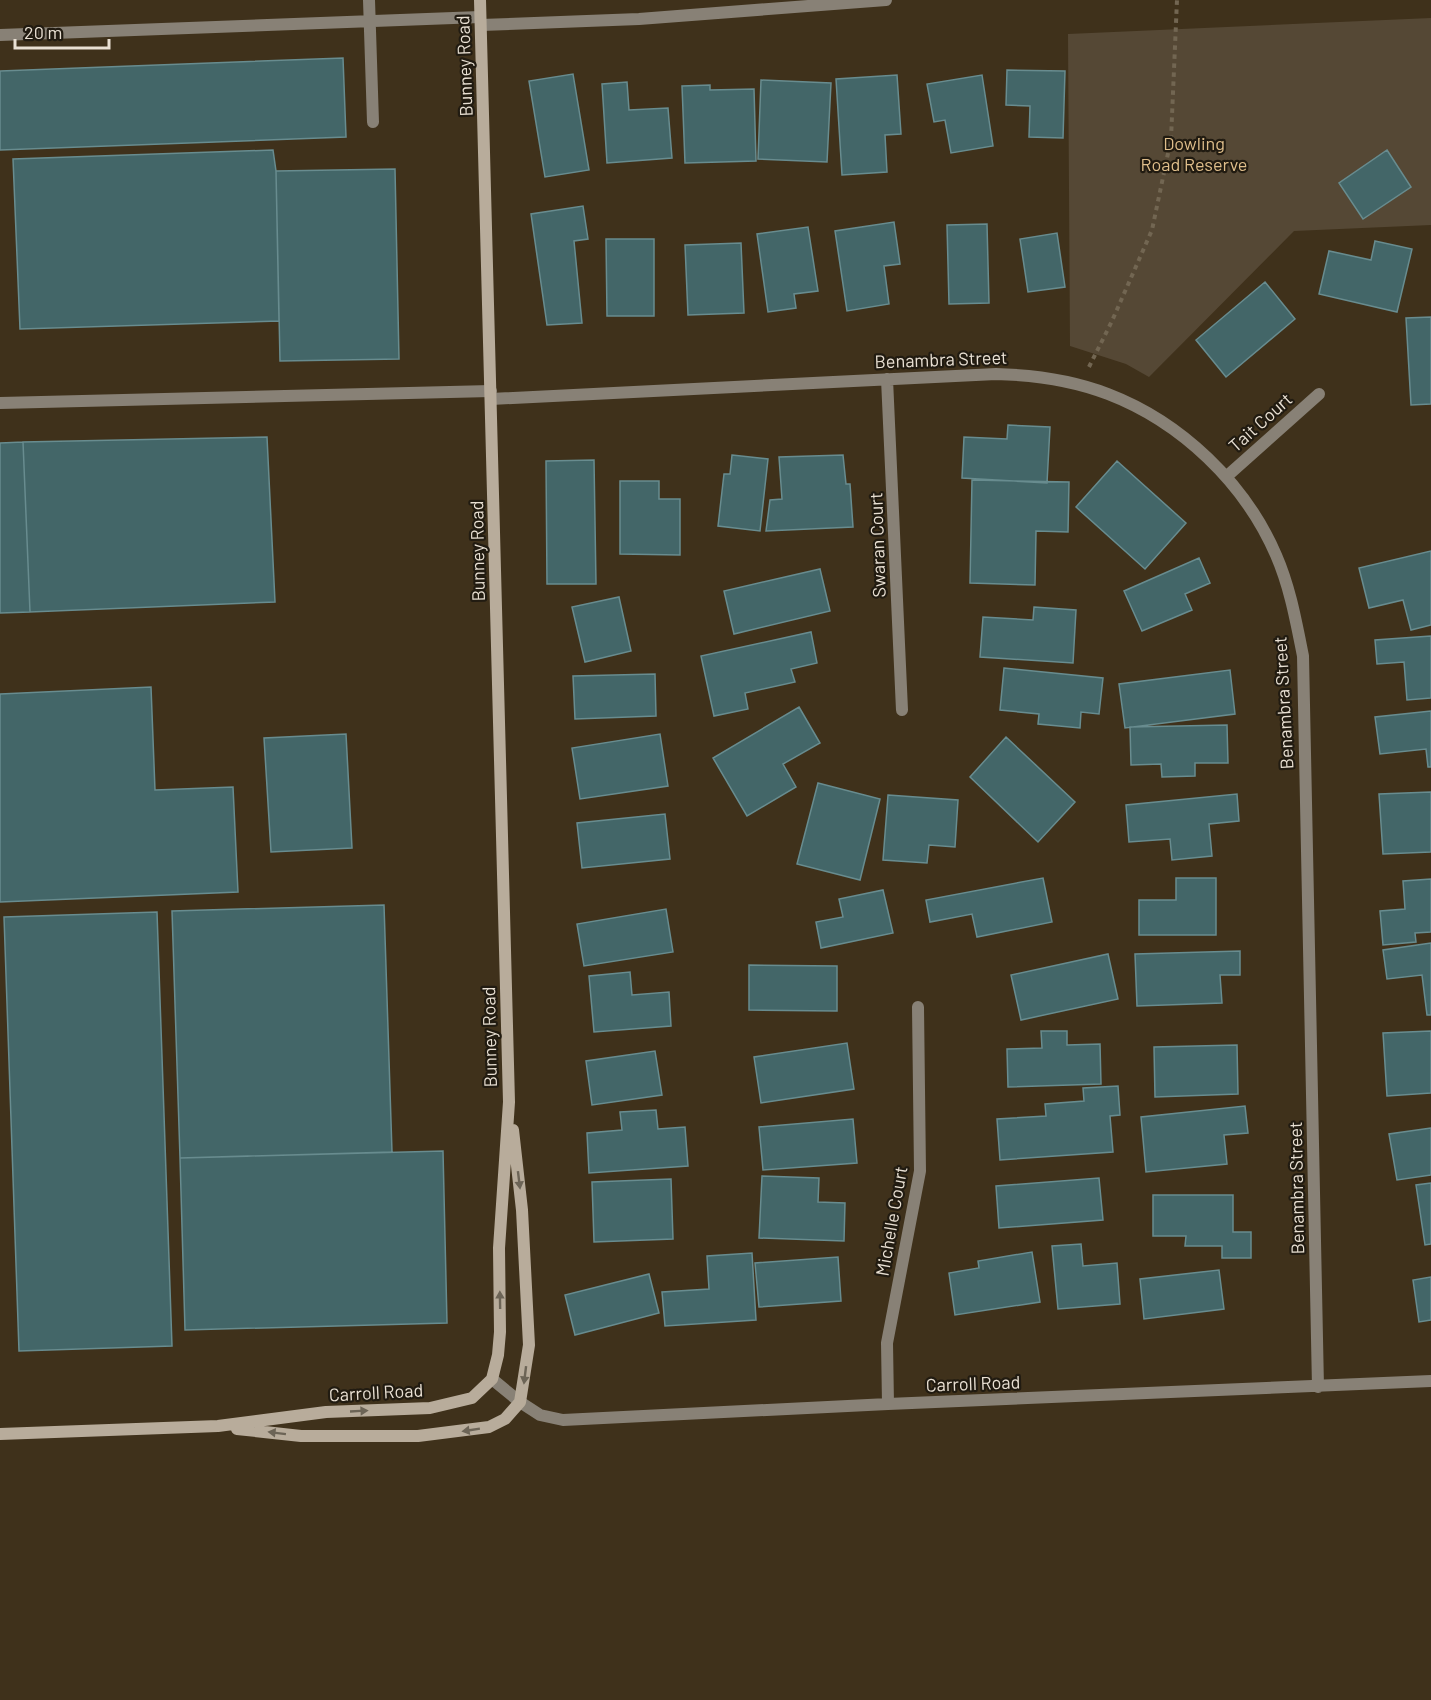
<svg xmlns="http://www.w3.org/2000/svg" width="1431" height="1700" font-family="Barlow,sans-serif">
<rect width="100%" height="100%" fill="#3f311b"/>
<!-- green -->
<path fill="#554835" d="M1431,18V225L1294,231L1149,377L1126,364L1070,346L1068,34Z"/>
<!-- building -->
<path fill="#436668" stroke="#688c8f" stroke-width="1.5" d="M343,58L346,137L0,150V71Z
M1007,70L1065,71L1063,138L1029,137L1030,106L1006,105Z
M573,74L589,170L545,177L529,81Z
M897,75L901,134L885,135L887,172L842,175L836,79Z
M982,75L993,146L951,153L945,120L934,122L927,84Z
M761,80L831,83L827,162L758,159Z
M627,82L629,110L668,108L672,158L607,163L602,84Z
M710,85V90L754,89L756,161L685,163L682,86Z
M273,150L276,171L279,321L20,329L13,159Z
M1387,150L1411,187L1363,219L1339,183Z
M395,169L399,359L280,361L276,171Z
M583,206L588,239L574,241L582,323L547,325L531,214Z
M894,222L900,264L884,266L889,304L847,311L835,231Z
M987,224L989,303L949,304L947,225Z
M808,227L818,291L794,294L796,308L768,312L757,234Z
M1057,233L1065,287L1028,292L1020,239Z
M606,239H654V316H607Z
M1375,241L1412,249L1397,312L1319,294L1329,251L1371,260Z
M741,243L744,313L688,315L685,245Z
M1265,282L1295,319L1226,377L1196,340Z
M1431,317V404L1411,405L1406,318Z
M1008,425L1050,427L1047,483L962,478L964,437L1007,439Z
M267,437L275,602L30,612L23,442Z
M23,442L30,612L0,613V443Z
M732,455L768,459L760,531L718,526L724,474H730Z
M843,455L846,484H850L853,527L766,531L770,500L782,499L779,457Z
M594,460L596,584H547L546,461Z
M1117,461L1186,523L1145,569L1076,507Z
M972,480L1069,482L1068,532L1036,531L1035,585L970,583Z
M620,481H659V499H680V555L620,554Z
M1431,551V625L1411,630L1403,600L1369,608L1359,568Z
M1199,558L1210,583L1185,594L1192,610L1142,631L1124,591Z
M820,569L830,611L734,634L724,591Z
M619,597L631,651L585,662L572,607Z
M1034,607L1076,610L1073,663L980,657L983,617L1033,620Z
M811,632L817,663L791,669L795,682L745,693L748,709L714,716L701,656Z
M1431,636V698L1407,700L1404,662L1377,664L1375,640Z
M1004,668L1103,678L1099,714L1081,712L1080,728L1038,724L1039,714L1000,710Z
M1230,670L1235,714L1125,728L1119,684Z
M655,674L656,716L575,719L573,676Z
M151,687L155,790L233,787L238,892L0,902V694Z
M799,707L820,743L783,764L796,787L747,816L713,758Z
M1431,711V767H1428L1426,749L1380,754L1375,717Z
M1227,725L1228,763H1195V776L1162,777L1161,764L1131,765L1130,727Z
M346,734L352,848L271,852L264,738Z
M660,734L668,786L580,799L572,748Z
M1006,737L1075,802L1038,842L970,777Z
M818,783L880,799L860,880L797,864Z
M1431,792V852L1383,854L1379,794Z
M1237,794L1239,821L1209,824L1212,856L1172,860L1170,839L1129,842L1126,805Z
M888,795L958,800L955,847L929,845L927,863L883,860Z
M665,814L670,859L582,868L577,823Z
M1043,878L1052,922L977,937L972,914L930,922L926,900Z
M1176,878H1216V935H1139V900H1176Z
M1431,879V932L1415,933L1416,942L1383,945L1380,911L1405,909L1403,881Z
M883,890L893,933L821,948L816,922L843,917L839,899Z
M384,905L392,1152L180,1158L172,911Z
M666,909L673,952L584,966L577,924Z
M157,912L172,1346L19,1351L4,917Z
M1431,943V1015H1427L1422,975L1387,979L1383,950Z
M1240,951V975H1220L1222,1003L1137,1006L1135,954Z
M1108,954L1118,999L1021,1020L1011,975Z
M749,965L837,966V1011L749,1010Z
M630,972L632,995L669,992L671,1026L594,1032L589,976Z
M1041,1031H1067V1045L1100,1044L1101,1084L1008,1087L1007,1049L1042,1048Z
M1431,1031V1093L1387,1096L1383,1033Z
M847,1043L854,1089L761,1103L754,1057Z
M1237,1045L1238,1094L1155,1097L1154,1047Z
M655,1051L662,1095L592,1105L586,1061Z
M1118,1086L1120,1115L1110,1116L1113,1152L1000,1160L997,1119L1046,1116L1045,1104L1084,1101L1083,1088Z
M1245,1106L1248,1133L1224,1135L1227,1164L1146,1172L1141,1117Z
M656,1110L658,1129L685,1127L688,1166L589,1173L587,1133L622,1130L620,1112Z
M853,1119L857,1163L763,1170L759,1127Z
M1431,1128V1175L1397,1180L1389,1134Z
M443,1151L447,1323L185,1330L180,1158Z
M762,1176L819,1178L818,1202L845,1203L844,1241L759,1238Z
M1099,1178L1103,1220L999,1228L996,1186Z
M671,1179L673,1239L594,1242L592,1182Z
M1431,1183V1244L1425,1245L1416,1185Z
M1153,1195H1233V1232H1251V1258H1222V1246H1185L1186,1236H1153Z
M1081,1244L1083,1266L1117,1263L1120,1304L1058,1309L1052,1246Z
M1032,1252L1040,1302L955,1315L949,1273L979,1268L978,1261Z
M752,1253L756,1320L665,1326L662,1292L709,1289L707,1256Z
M838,1257L841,1301L759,1307L755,1263Z
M1219,1270L1224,1309L1144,1319L1140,1279Z
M649,1274L659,1313L575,1335L565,1295Z
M1431,1277V1320L1419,1322L1413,1280Z"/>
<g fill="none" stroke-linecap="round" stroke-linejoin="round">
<!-- path -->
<path stroke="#726652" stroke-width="4" stroke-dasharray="4.5 4.5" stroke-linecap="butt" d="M1089,367L1112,321L1152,230L1171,139L1177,0"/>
<!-- lane -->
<path stroke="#888176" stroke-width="12" d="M369,0L373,122
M0,35L480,17
M0,403L491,391"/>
<!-- street -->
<path stroke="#888176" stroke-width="12" d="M481,25L639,19L886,0
M887,379L902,710
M491,399L996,374C1034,375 1072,380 1108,394C1181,422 1245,483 1276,555C1290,587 1296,621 1303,656L1318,1387
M1226,477L1319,394
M492,1379L520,1402L540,1415L563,1420L888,1404L1431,1381
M888,1404L887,1343L920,1171L918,1007"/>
<!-- secondary -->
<path stroke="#b8ac9b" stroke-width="12" d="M237,1429L301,1436H418L489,1427L505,1419L520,1402L529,1345L522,1210L513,1130
M0,1434L218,1426L326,1412L430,1408L472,1398L492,1379L498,1355L500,1332L499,1248L509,1102L480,0"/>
</g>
<!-- one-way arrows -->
<defs><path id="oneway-solid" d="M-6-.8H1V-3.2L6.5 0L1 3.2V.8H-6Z" transform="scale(1.5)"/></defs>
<g fill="#6c6456">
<use href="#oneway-solid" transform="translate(519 1180) rotate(83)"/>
<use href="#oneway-solid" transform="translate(500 1300) rotate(-91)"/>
<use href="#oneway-solid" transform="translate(525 1375) rotate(97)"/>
<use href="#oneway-solid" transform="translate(359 1411) rotate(-3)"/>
<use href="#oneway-solid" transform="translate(471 1430) rotate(171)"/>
<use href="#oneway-solid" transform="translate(277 1433) rotate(-173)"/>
</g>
<g text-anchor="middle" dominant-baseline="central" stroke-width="4.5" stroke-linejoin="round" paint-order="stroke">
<!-- street labels -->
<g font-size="18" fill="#e9e0d3" stroke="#211b11">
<text transform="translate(464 66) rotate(-92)">Bunney Road</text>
<text transform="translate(941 359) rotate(-2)">Benambra Street</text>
<text transform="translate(1260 422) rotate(-42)">Tait Court</text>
<text transform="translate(877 545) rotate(-92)">Swaran Court</text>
<text transform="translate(477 551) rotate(-91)">Bunney Road</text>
<text transform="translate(1283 703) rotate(-93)">Benambra Street</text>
<text transform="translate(489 1037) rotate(-91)">Bunney Road</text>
<text transform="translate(1296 1188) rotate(-91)">Benambra Street</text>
<text transform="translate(891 1221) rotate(-80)">Michelle Court</text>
<text transform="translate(973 1383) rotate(-2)">Carroll Road</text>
<text transform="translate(376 1392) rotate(-3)">Carroll Road</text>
</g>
<!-- park labels -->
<g font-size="18" fill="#dfbe8b" stroke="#211b11">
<text x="1194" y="143">Dowling<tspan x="1194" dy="21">Road Reserve</tspan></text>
</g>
</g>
<!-- scale -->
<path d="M15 39v9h94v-9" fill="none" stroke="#e9e0d3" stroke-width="3"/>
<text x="24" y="39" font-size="18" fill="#e9e0d3" stroke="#211b11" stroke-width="4.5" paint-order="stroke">20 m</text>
</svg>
